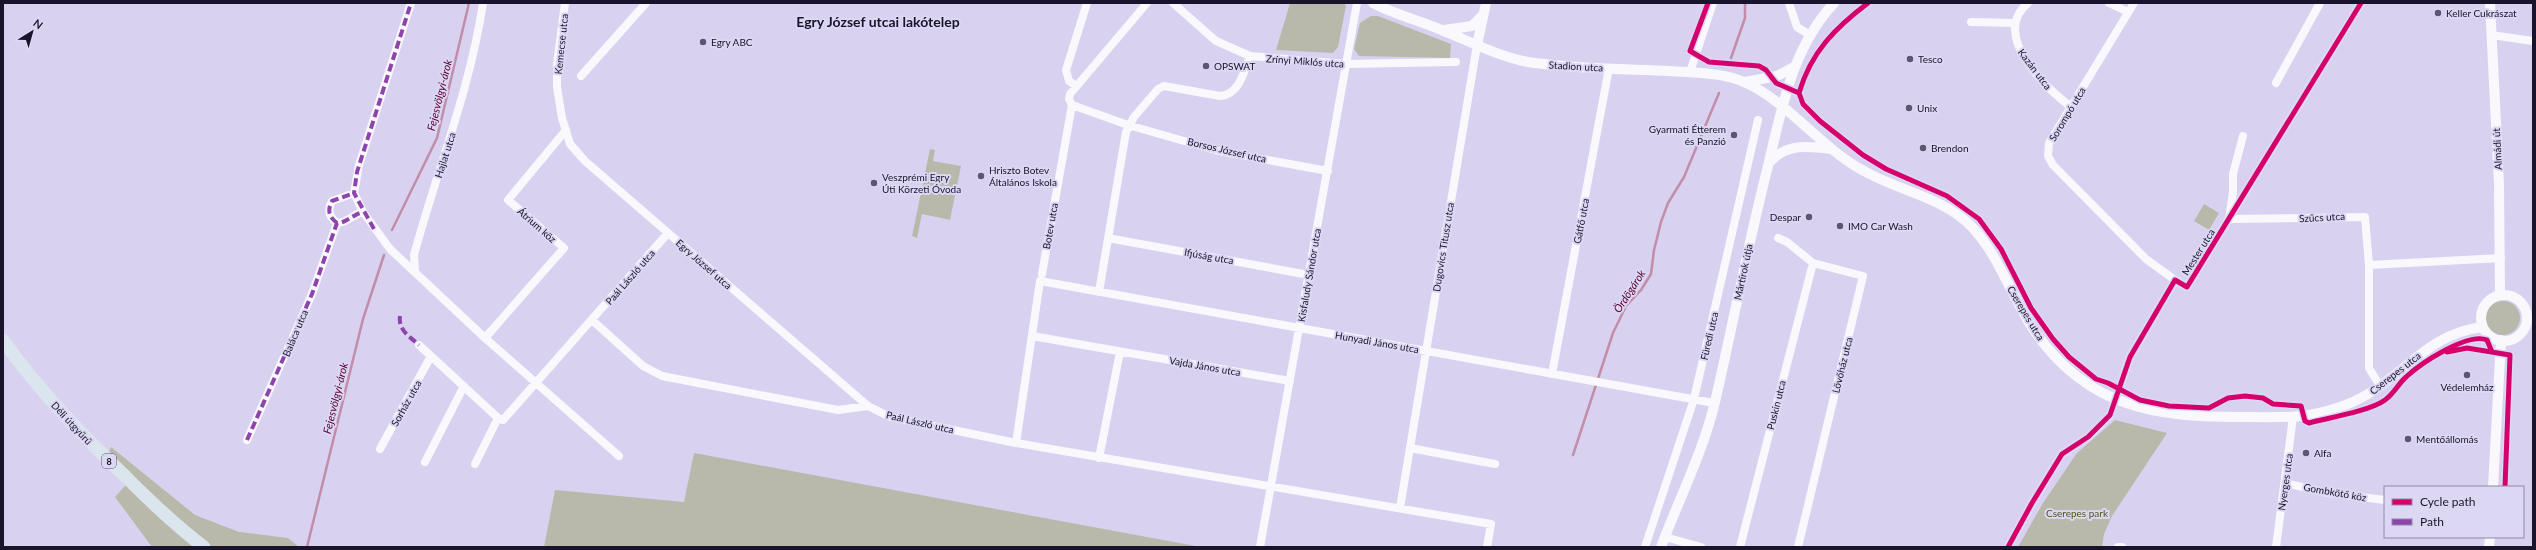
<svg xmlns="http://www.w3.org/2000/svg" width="2536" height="550" font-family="Lato,sans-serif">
<rect width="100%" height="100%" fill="#d8d2f0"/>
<!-- green -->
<path fill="#b8b9ab" d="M1290,3H1344L1346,6L1338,47L1333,53L1276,50Z
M1371,16H1378L1451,44L1450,58L1359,56L1354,49L1360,23Z
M930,149L935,150L933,161L961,166L950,220L922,214L917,238L912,236Z
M2204,204L2219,213L2209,230L2194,221Z
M2486 318a17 17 0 1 1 34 0a17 17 0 1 1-34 0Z
M2115,420L2167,433L2112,516L2104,534L2102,547H2018L2043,503L2077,453Z
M111,447L195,515L239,532L288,538L299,547H152L115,497L134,476L109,452Z
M694,453L1201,547H544L555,490L684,502Z"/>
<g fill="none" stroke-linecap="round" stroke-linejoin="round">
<!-- stream -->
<path stroke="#c18dab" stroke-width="2.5" d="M1731,58L1745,18V3
M392,230L437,138L469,3
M1573,455L1613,333L1626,306L1641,290L1651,274L1654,250L1661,222L1668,203L1684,177L1719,93
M307,547L363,319L384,255"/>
<!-- minor -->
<path stroke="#f9f8fd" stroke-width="8" d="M411,3L359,165L354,193L363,212L390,249L485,338L619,456
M565,3L557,64V87L562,118L570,144L585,161L868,406L890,417L1016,443L1491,524L1487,547
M1173,3L1216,41L1250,56L1347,64L1456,62
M1789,3L1797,27L1810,35
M2028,3C1990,35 2045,87 2071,107
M2109,3L2128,12
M2134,3L2049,143L2048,156L2053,165L2146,259L2175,280
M1971,22L2015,23
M2491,35L2533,41
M1690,72L1713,3
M581,76L646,3
M2276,83L2320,3
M1076,86L1069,81L1066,70L1087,3
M1072,105L1128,125L1219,151L1328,171
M2243,136L2233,174V192L2229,219L2365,217L2369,265V368L2380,386
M337,223C329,217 327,210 332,201L354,193
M1108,238L1309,275
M1778,238L1787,242L1813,263L1863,276L1798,547
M2369,265L2501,258
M415,271L414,255C437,170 470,90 483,3
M1042,274L1072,105L1069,99L1070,94L1147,3
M1099,292L1126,132L1134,117L1158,89L1164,86L1220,96C1239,95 1244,72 1250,56
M592,320L643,366L662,376L838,410L868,406
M1032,336L1290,381
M485,338L564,248L508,200L566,130
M419,345L498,418L503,420L668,233
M1552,374L1609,68
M247,440L312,294L337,223C347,223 353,214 363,212
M1016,443L1040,281L1714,403
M1410,448L1495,464
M380,449L431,356
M1099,458L1120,352
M425,462L464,386
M475,464L498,418
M2285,483L2328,493L2385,500
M1400,508L1477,45
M1665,537L1701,547
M1260,547L1357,3
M1645,547L1694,399L1758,120
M1740,547L1813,263
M2008,547L2032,503L2062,454L2088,437L2110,415L2130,357L2175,280L2187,287L2361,3
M2118,547H2122
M2276,547L2293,417"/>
<!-- tertiary -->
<path stroke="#f9f8fd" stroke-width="10" d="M1373,3C1394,14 1417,20 1439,29C1470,41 1502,59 1535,63C1580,69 1626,69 1670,71C1695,73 1723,72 1746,83C1787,101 1822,149 1864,171C1899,191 1943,197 1972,227C2001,258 2013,302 2038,336C2090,407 2155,417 2237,417C2258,417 2280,418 2301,416C2324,413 2348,406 2368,394C2410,369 2430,334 2482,327
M2490,3L2499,184L2500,295
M1444,30L1472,26L1483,15
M1477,45L1486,3
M1745,82L1777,76L1794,67
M1769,163C1786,143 1808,146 1831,149
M2481 318a23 23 0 1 1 46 0a23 23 0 1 1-46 0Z
M2493,487L2501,340
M1661,547C1679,499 1703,452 1715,402C1733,324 1748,244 1768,166C1782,108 1792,48 1834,3
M2489,547L2490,537"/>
<!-- primary -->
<path stroke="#dbe5ed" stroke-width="13" d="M3,340C39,391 82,435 127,478C151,502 176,526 204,547"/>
<!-- quiet -->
<path stroke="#8e44ad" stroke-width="4" stroke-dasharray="8 4" stroke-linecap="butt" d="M337,223C329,217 327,210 332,201L354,193
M374,229L354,193L357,172L411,3
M400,316C398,330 409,336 419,345
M247,440L312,294L337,223C347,223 353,214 363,212"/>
<defs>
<path id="cycleway" d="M1708,3L1690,51L1709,62L1759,66L1766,70L1776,83L1799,93
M1868,3C1835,28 1811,52 1799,93L1803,104L1820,121L1863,155L1886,169L1947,196L1979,219L2001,249L2031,308L2053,339L2069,357L2096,379L2108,383L2140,400L2169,406L2209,408L2228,398L2245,396L2263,398L2273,404L2301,406L2305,421L2309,423C2328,418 2370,411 2385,400C2394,394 2398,384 2406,377C2421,363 2468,332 2487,340L2492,352
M2447,352L2467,348L2510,355L2505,487
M2008,547L2032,503L2062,454L2088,437L2110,415L2130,357L2175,280L2187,287L2361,3"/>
</defs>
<!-- cycleway casing -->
<use href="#cycleway" stroke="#dcd7f3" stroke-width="8"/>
<!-- cycleway -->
<use href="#cycleway" stroke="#d6006c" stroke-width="5"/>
</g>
<!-- markers -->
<g fill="#5c5671" stroke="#dcd7f3" stroke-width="1.5">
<circle cx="2438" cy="13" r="4"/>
<circle cx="703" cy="42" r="4"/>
<circle cx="1910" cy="59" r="4"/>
<circle cx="1206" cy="66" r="4"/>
<circle cx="1909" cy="108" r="4"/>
<circle cx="1734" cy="135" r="4"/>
<circle cx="1923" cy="148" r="4"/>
<circle cx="981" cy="176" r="4"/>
<circle cx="874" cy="183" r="4"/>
<circle cx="1809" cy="217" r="4"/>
<circle cx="1840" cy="226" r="4"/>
<circle cx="2467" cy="375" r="4"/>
<circle cx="2408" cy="439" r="4"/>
<circle cx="2306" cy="453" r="4"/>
</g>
<g text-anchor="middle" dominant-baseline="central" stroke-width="4" stroke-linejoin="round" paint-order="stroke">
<!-- shield labels -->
<rect fill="#dcd7f3" stroke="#544e68" stroke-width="1" x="102" y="454" width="14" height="14" rx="3"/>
<g font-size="9" font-weight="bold" fill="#19132c">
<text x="109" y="461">8</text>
</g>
<!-- poi labels -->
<g font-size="10" fill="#19132c" stroke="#dcd7f3" text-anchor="start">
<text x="2446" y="13">Keller Cukrászat</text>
<text x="711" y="42">Egry ABC</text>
<text x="1918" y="59">Tesco</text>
<text x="1214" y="66">OPSWAT</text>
<text x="1917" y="108">Unix</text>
<text x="1726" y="129" text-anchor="end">Gyarmati Étterem<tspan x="1726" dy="12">és Panzió</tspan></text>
<text x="1931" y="148">Brendon</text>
<text x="989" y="170">Hriszto Botev<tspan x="989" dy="12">Általános Iskola</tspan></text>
<text x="882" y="177">Veszprémi Egry<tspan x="882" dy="12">Úti Körzeti Óvoda</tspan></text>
<text x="1801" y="217" text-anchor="end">Despar</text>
<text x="1848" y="226">IMO Car Wash</text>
<text x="2467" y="387" text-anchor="middle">Védelemház</text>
<text x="2416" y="439">Mentőállomás</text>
<text x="2314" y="453">Alfa</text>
</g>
<!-- street labels -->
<g font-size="10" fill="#19132c" stroke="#dcd7f3">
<text transform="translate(561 44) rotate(-84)">Kemecse utca</text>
<text transform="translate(1305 61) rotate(4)">Zrínyi Miklós utca</text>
<text transform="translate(1576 66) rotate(3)">Stadion utca</text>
<text transform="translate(2035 69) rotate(53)">Kazán utca</text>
<text transform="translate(2067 114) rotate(-59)">Sorompó utca</text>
<text transform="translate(2497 149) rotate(-93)">Almádi út</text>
<text transform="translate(1227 150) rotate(13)">Borsos József utca</text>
<text transform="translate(445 155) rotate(-72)">Hajlat utca</text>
<text transform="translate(2322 217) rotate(-3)">Szűcs utca</text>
<text transform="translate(1581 221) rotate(-79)">Gátfő utca</text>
<text transform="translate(537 225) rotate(41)">Átrium köz</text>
<text transform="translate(1050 226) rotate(-80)">Botev utca</text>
<text transform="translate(1443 247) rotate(-81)">Dugovics Titusz utca</text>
<text transform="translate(2198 252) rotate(-58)">Mester utca</text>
<text transform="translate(1209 256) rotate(10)">Ifjúság utca</text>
<text transform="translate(704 264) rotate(41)">Egry József utca</text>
<text transform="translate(1743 272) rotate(-78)">Mártírok útja</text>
<text transform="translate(1309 275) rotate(-80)">Kisfaludy Sándor utca</text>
<text transform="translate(630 277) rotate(-49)">Paál László utca</text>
<text transform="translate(2026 313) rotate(59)">Cserepes utca</text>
<text transform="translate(295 333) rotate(-67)">Baláca utca</text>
<text transform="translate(1709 336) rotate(-77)">Füredi utca</text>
<text transform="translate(1377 342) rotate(10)">Hunyadi János utca</text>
<text transform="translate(1842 365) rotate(-76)">Lövőház utca</text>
<text transform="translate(1205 366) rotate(10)">Vajda János utca</text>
<text transform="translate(2395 373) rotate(-38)">Cserepes utca</text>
<text transform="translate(406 403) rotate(-61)">Sorház utca</text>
<text transform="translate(1776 405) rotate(-76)">Puskin utca</text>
<text transform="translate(920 422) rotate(13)">Paál László utca</text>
<text transform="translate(72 423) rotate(47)">Déli útgyűrű</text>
<text transform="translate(2285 482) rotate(-82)">Nyerges utca</text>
<text transform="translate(2335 492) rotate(10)">Gombkötő köz</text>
</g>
<!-- park labels -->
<g font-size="10" fill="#4f531b" stroke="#dcd7f3">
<text x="2077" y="513">Cserepes park</text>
</g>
<!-- water labels -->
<g font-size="11" font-style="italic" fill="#590034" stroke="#dcd7f3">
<text transform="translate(439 95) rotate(-76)">Fejesvölgyi-árok</text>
<text transform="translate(1629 291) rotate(-57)">Ördögárok</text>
<text transform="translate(335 398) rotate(-76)">Fejesvölgyi-árok</text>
</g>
<!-- district labels -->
<g font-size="14" font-weight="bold" fill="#19132c" stroke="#dcd7f3">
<text x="878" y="21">Egry József utcai lakótelep</text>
</g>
</g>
<!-- border -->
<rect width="2536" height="550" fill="none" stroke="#19132c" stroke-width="8"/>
<!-- legend -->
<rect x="2384" y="486" width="140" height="52" fill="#dcd7f3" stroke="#8e89a3"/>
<rect x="2392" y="499" width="20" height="6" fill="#d6006c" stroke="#8e89a3"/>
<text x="2420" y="506" font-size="12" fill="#19132c">Cycle path</text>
<rect x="2392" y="519" width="20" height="6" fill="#8e44ad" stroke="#8e89a3"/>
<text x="2420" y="526" font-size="12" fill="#19132c">Path</text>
<!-- north arrow -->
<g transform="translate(32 32) rotate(37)" stroke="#dcd7f3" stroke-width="3" paint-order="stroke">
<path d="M0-3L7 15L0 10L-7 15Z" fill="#19132c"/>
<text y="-6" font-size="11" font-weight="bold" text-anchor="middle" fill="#19132c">N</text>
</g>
</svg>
